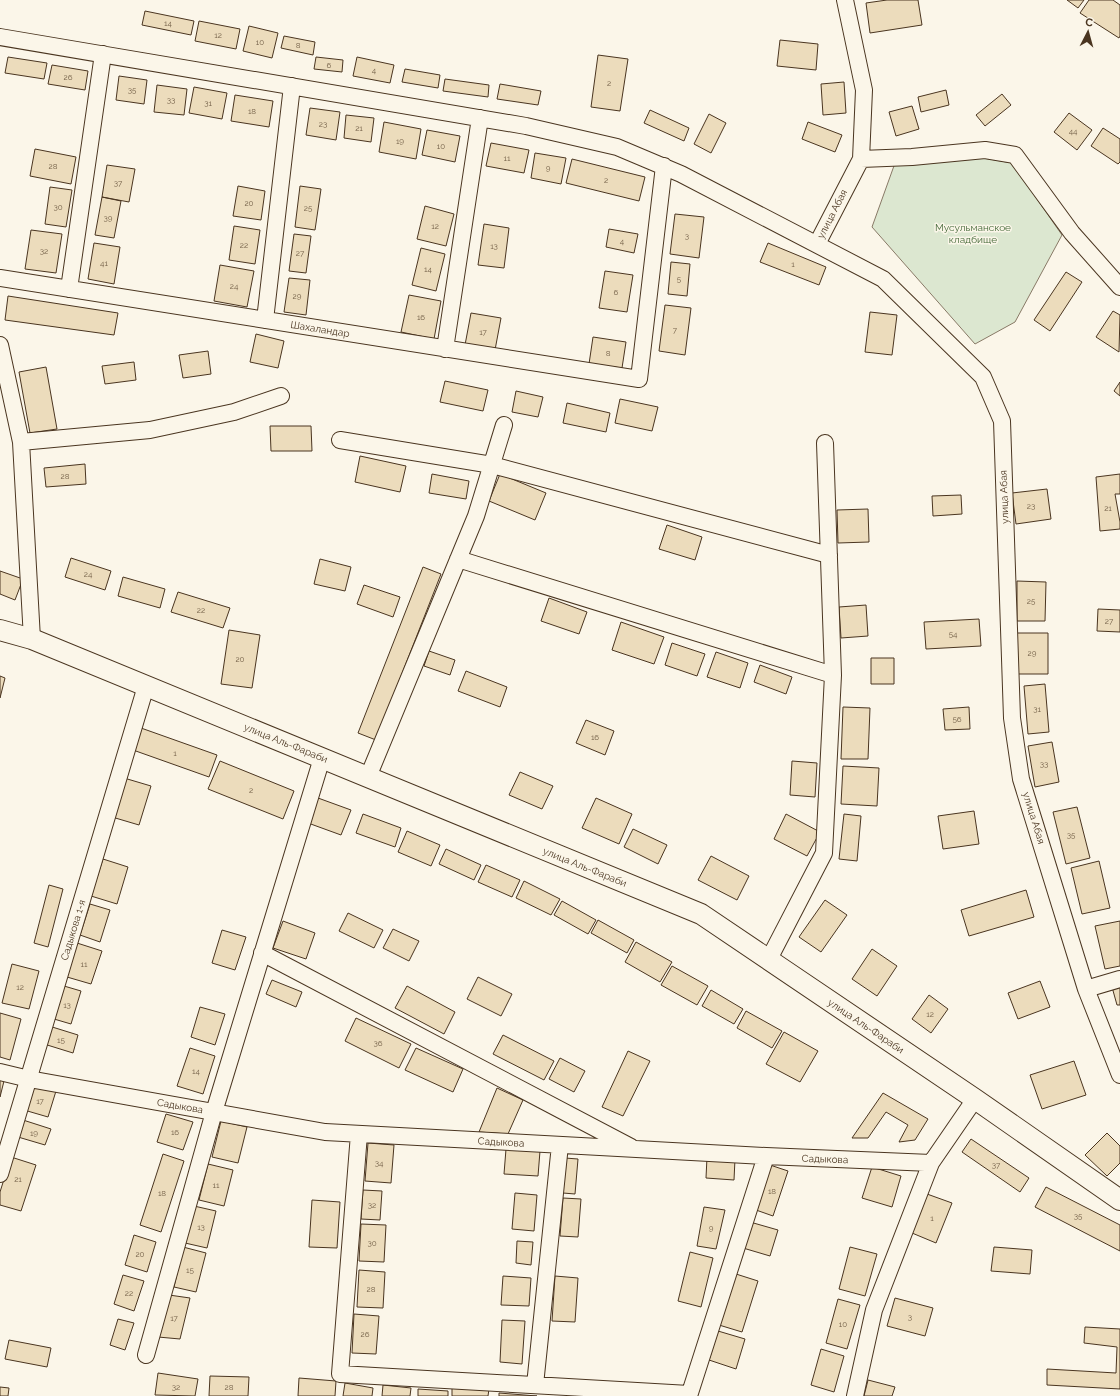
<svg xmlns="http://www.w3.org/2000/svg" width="1120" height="1396" font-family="Raleway,sans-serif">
<rect width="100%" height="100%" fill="#fbf6e9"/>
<!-- green -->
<path fill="#dce7d0" stroke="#887966" d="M939,150L1012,163L1062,235L1015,322L975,344L872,227L895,163Z"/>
<!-- building -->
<path fill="#ecdcbc" stroke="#4a3520" d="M887,0H918L922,25L870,33L866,3Z
M1067,0H1084L1078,8Z
M1089,0H1113L1120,5V36L1119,38L1080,13Z
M145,11L194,21L191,35L142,25Z
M199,21L240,29L236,49L195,41Z
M249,26L278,33L272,58L243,51Z
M284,36L315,42L313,55L281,48Z
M780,40L818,44L816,70L777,66Z
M598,55L628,59L620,111L591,107Z
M8,57L47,63L44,79L5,73Z
M316,57L343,60L342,72L314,69Z
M357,57L394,65L390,83L353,76Z
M52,65L88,71L85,90L48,84Z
M405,69L440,75L438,88L402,82Z
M119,76L147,80L144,104L116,100Z
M445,79L489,85L488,97L443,91Z
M844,82L846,113L823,115L821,84Z
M500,84L541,91L538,105L497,99Z
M157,85L187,89L184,115L154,112Z
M194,87L227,93L222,119L189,113Z
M946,90L949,105L921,112L918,97Z
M1002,94L1011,105L985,126L976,115Z
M235,95L273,101L269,127L231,121Z
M912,106L919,129L896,136L889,112Z
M310,108L340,112L336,140L306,135Z
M650,110L689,128L684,141L644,123Z
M1069,113L1092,130L1077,150L1054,132Z
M709,114L726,123L711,153L694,144Z
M346,115L374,118L371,142L344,138Z
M384,122L421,129L416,159L379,152Z
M808,122L842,135L835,152L802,139Z
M1103,128L1120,139V162L1118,164L1091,146Z
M427,130L460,136L455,162L422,155Z
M491,143L529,150L524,173L486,166Z
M35,149L76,157L71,184L30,176Z
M535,153L566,158L561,184L531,178Z
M572,159L645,177L639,201L566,183Z
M107,165L135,169L129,202L102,197Z
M238,186L265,191L261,220L233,216Z
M300,186L321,189L315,230L295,227Z
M50,187L72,190L66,227L45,224Z
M102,197L121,201L114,238L95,235Z
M425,206L454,214L446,246L417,239Z
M675,214L704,217L699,258L670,254Z
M484,224L509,228L504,268L478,265Z
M234,226L260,230L255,264L229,260Z
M609,229L638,234L634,253L606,247Z
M31,230L62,234L56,273L25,269Z
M294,234L311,236L306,273L289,271Z
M94,243L120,247L114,284L88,279Z
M768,243L826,267L819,285L760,262Z
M421,248L445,254L436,291L412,285Z
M671,262L690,264L687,296L668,294Z
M220,265L254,271L247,307L214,301Z
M605,271L633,275L627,312L599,308Z
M1066,272L1082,282L1050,331L1034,320Z
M289,278L310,280L306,315L284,312Z
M409,295L441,301L434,339L401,332Z
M8,296L118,313L114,335L5,320Z
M665,305L691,308L685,355L659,351Z
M1113,311L1120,315L1119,352L1096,337Z
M870,312L897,315L892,355L865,352Z
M471,313L501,318L495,350L465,345Z
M256,334L284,341L278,368L250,362Z
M593,337L626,342L622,368L589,364Z
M208,351L211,374L183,378L179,355Z
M134,362L136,380L105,384L102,366Z
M46,367L57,429L30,433L19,372Z
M445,381L488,390L483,411L440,402Z
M1120,382V396L1114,391Z
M516,391L543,397L538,417L512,412Z
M620,399L658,407L652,431L615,423Z
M567,403L610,413L606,432L563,423Z
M270,426H311L312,451H271Z
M360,456L406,466L400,492L355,482Z
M85,464L86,484L46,487L44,468Z
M432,474L469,481L466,499L429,493Z
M500,474L546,493L535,520L489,501Z
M1120,474V494H1115L1120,522V529L1100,531L1096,477Z
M1047,489L1051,519L1016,524L1012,493Z
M961,495L962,514L933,516L932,496Z
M868,509L869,542L838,543L837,510Z
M667,525L702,537L695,560L659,549Z
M71,558L111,571L105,590L65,577Z
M320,559L351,567L345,591L314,584Z
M423,567L441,574L376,740L358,733Z
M0,571L23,579L15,600L0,594Z
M123,577L165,589L160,608L118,596Z
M1017,581L1046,582L1045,621H1017Z
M364,585L400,597L393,617L357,604Z
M178,592L230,608L223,628L171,612Z
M549,598L587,612L579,634L541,621Z
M866,605L868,636L841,638L839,607Z
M1098,609L1120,610V632L1097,631Z
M979,619L981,646L926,649L924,622Z
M621,622L664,637L654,664L612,650Z
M229,630L260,635L252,688L221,684Z
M1017,633H1048V674H1017Z
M672,643L705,654L697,676L665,665Z
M429,651L455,660L450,675L424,666Z
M716,652L748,663L740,688L707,677Z
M871,658H894V684H871Z
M760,665L792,677L786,694L754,682Z
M466,671L507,687L500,707L458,691Z
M0,676L5,678L0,698Z
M1045,684L1049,732L1028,734L1024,686Z
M843,707L870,708L868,759H841Z
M969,707L970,729L945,730L943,709Z
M586,720L614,731L605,755L576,743Z
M141,728L217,755L209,777L133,750Z
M1052,742L1059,782L1035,787L1028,746Z
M220,761L294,791L283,819L208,789Z
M792,761L817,763L815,797L790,795Z
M843,766L879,768L877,806L841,804Z
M520,772L553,786L542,809L509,795Z
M124,778L151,786L139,825L112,817Z
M318,798L351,810L341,835L308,823Z
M596,798L632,814L619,844L582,828Z
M1077,807L1090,858L1066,864L1053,812Z
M974,811L979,844L943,849L938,816Z
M363,814L401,828L395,847L356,833Z
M786,814L820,832L807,856L774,839Z
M844,814L861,816L857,861L839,859Z
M633,829L667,845L658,864L624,847Z
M407,831L440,845L431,866L398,852Z
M446,849L481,865L474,880L439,864Z
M711,856L749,876L737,900L698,880Z
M103,859L128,867L117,904L91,896Z
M1099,861L1110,908L1082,914L1071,868Z
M486,865L520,880L512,897L478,882Z
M524,881L560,899L551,915L516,898Z
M49,885L63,889L48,947L34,943Z
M1026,890L1034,917L969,936L961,910Z
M825,900L847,915L821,952L799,937Z
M562,901L596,920L588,934L554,915Z
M90,904L110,910L100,942L80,935Z
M348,913L383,930L374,948L339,931Z
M598,920L634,940L627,953L591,933Z
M283,921L315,933L306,959L273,948Z
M1120,921V966L1105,969L1095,926Z
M393,929L419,941L409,961L383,948Z
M222,930L246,937L235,970L212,963Z
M636,942L672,962L660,982L625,962Z
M77,943L102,951L91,984L67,977Z
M872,949L897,966L877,996L852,979Z
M12,964L39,971L29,1009L2,1003Z
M672,966L708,986L697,1005L661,985Z
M478,977L512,994L501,1016L467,999Z
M272,980L302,992L296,1007L266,994Z
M1040,981L1050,1007L1018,1019L1008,993Z
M1120,985V1005H1117L1112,987Z
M64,986L81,991L71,1024L54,1019Z
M407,986L455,1012L444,1034L395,1008Z
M711,990L743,1009L734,1024L702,1006Z
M929,995L948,1009L931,1033L912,1019Z
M200,1007L225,1014L215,1045L191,1037Z
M746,1011L782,1031L772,1048L737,1028Z
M0,1013L21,1019L10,1060L0,1057Z
M356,1018L411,1044L399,1068L345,1041Z
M49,1026L78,1035L73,1053L44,1044Z
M784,1032L818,1051L800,1082L766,1064Z
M503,1035L554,1061L544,1080L493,1054Z
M190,1048L215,1056L203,1094L177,1086Z
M416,1048L463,1069L453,1092L405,1070Z
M628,1051L650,1061L623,1116L602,1107Z
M560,1058L585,1071L574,1092L549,1079Z
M1074,1061L1086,1095L1042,1109L1030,1075Z
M0,1080L4,1081L0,1097Z
M33,1084L56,1091L48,1117L24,1110Z
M497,1088L523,1100L508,1134L479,1132Z
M883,1093L928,1119L915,1140L899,1142L908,1125L886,1112L868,1138H852Z
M166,1114L193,1122L183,1150L157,1142Z
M23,1120L51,1129L45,1145L18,1137Z
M221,1121L247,1127L238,1163L212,1157Z
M1107,1133L1120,1146V1163L1107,1176L1085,1155Z
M971,1139L1029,1178L1020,1192L962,1152Z
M368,1143L394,1145L391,1183L365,1181Z
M506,1149L540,1151L538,1176L504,1174Z
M163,1154L184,1161L161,1232L140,1225Z
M11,1157L36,1165L21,1211L0,1205V1192Z
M707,1157L735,1159L734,1180L706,1178Z
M565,1158L578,1159L575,1194L563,1193Z
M208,1164L233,1170L224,1206L199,1200Z
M770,1165L788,1171L773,1216L756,1210Z
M872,1167L901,1176L892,1207L862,1198Z
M1046,1187L1120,1225V1251L1035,1207Z
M363,1190L382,1191L380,1220L361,1219Z
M515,1193L537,1195L534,1231L512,1229Z
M927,1194L952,1203L936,1243L912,1233Z
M563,1198L581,1199L578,1237L560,1236Z
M312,1200L340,1202L337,1248L309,1247Z
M194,1206L216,1211L207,1248L185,1243Z
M704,1207L725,1210L716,1249L697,1246Z
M750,1222L778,1230L770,1256L743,1248Z
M361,1224L386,1225L384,1262L359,1261Z
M134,1235L156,1242L147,1272L125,1265Z
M517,1241L533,1242L531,1265L516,1263Z
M183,1247L206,1253L196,1292L174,1287Z
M850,1247L877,1254L865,1296L839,1289Z
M994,1247L1032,1250L1030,1274L991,1271Z
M690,1252L713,1258L701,1307L678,1301Z
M359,1270L385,1272L383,1308L357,1307Z
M736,1274L758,1281L742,1332L719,1325Z
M123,1275L144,1281L134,1311L114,1304Z
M503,1276L531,1278L529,1306L501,1305Z
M555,1276L578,1278L575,1322L552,1321Z
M169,1295L190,1298L180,1339L158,1337Z
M895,1298L933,1308L925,1336L887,1326Z
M838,1299L860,1305L847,1349L826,1343Z
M354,1314L379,1316L376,1354L352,1353Z
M118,1319L134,1323L125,1350L110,1345Z
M502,1320L525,1321L522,1364L500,1362Z
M1085,1327L1120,1329V1389L1047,1385V1369L1116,1373L1117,1347L1084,1343Z
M718,1331L745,1339L736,1369L709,1360Z
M9,1340L51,1348L47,1367L5,1359Z
M821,1349L844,1356L834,1392L811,1385Z
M158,1373L198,1379L195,1396L155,1395Z
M210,1376L249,1377L248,1396H209Z
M299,1378L336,1381L335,1396H298Z
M868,1380L895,1387L892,1396H864Z
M345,1383L373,1388L372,1396H343Z
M383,1385L411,1388L410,1396H382Z
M452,1386L489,1389L488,1396H452Z
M0,1387L9,1388L8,1396H0Z
M418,1389L448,1391V1396H418Z
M499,1393L537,1396H499Z"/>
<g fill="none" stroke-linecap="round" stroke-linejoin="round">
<defs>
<path id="minor" d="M0,37L526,126L617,147L681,174L883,279L983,377L1002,421L1012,718L1021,779L1086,989L1120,1075
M861,159L912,157L985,150L1015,155L1072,233L1120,287
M817,244L861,159L864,90L845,0
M0,278L639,379L664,166
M69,289L103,54
M265,320L292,86
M0,345L21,442L32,639
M445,349L480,118
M340,440L492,465L829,555
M21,442L150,430L234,412L281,396
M458,559L833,675
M368,777L476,516L504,425
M262,953L631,1147
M769,959L824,853L833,675L825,443
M1086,989L1120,979
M0,1072L29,1079L325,1132L766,1156L931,1163L975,1099
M359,1134L340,1374L689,1394
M0,1174L146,686
M146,1355L214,1112L322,758
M535,1385L560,1145
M689,1396L766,1156
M855,1396L874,1310L931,1163"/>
<path id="major" d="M0,630L32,639L701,914L975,1099L1120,1200"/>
</defs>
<!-- minor casing -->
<use href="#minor" stroke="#4a3520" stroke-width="18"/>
<!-- major casing -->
<use href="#major" stroke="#4a3520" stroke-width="22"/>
<!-- minor -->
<use href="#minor" stroke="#fbf6e9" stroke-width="16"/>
<!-- major -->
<use href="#major" stroke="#fbf6e9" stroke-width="20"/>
</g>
<g text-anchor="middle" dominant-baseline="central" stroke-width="3" stroke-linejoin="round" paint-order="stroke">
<!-- number labels -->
<g font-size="8" fill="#725f47">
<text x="168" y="23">14</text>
<text x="218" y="35">12</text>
<text x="260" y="42">10</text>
<text x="298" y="45">8</text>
<text x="329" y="65">6</text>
<text x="374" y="70">4</text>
<text x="68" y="77">26</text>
<text x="609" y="83">2</text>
<text x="132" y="90">35</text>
<text x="171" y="100">33</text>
<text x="208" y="103">31</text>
<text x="252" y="111">18</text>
<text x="323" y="124">23</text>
<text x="359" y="128">21</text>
<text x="1073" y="131">44</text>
<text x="400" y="141">19</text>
<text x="441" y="146">10</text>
<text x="507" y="158">11</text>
<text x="53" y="166">28</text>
<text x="548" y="168">9</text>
<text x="606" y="180">2</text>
<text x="118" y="183">37</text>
<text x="249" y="203">20</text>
<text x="58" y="207">30</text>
<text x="308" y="208">25</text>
<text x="108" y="218">39</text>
<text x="435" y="226">12</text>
<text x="687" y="236">3</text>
<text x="622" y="241">4</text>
<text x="244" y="245">22</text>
<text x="494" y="246">13</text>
<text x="44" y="251">32</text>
<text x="300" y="253">27</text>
<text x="104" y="263">41</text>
<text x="793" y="264">1</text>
<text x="428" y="269">14</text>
<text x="679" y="279">5</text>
<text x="234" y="286">24</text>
<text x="616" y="292">6</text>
<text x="297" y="296">29</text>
<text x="421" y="317">16</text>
<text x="675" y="330">7</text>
<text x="483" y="332">17</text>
<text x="608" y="353">8</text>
<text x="65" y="476">28</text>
<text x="1031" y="506">23</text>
<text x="1108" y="508">21</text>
<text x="88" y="574">24</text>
<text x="1031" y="601">25</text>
<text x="201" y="610">22</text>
<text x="1109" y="621">27</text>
<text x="953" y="634">54</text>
<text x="1032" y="653">29</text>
<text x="240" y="659">20</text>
<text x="1037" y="709">31</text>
<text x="957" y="719">56</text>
<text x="595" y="737">16</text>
<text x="175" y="753">1</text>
<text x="1044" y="764">33</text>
<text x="251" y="790">2</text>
<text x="1071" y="835">35</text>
<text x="84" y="964">11</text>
<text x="20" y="987">12</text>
<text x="67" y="1005">13</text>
<text x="930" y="1014">12</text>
<text x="61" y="1040">15</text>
<text x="378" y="1043">36</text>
<text x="196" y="1071">14</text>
<text x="40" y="1101">17</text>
<text x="175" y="1132">16</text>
<text x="34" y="1133">19</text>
<text x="379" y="1163">34</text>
<text x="996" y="1165">37</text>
<text x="18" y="1179">21</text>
<text x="216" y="1185">11</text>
<text x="772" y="1191">18</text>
<text x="162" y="1193">18</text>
<text x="372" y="1205">32</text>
<text x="1078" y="1216">35</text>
<text x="932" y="1218">1</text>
<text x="201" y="1227">13</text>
<text x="711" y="1228">9</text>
<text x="372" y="1243">30</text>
<text x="140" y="1254">20</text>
<text x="190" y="1270">15</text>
<text x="371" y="1289">28</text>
<text x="129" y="1293">22</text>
<text x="910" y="1317">3</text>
<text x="174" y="1318">17</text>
<text x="843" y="1324">10</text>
<text x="365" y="1334">26</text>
<text x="176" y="1387">32</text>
<text x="229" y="1387">28</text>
</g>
<!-- street labels -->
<g font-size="10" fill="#4a3520" stroke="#fbf6e9">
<text transform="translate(832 214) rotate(-63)">улица Абая</text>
<text transform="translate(320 329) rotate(9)">Шахаландар</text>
<text transform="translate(1004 497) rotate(-92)">улица Абая</text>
<text transform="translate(286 743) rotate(22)">улица Аль-Фараби</text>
<text transform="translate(1034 818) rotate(73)">улица Абая</text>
<text transform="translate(585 867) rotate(22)">улица Аль-Фараби</text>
<text transform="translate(73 930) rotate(-73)">Садыкова 1-я</text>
<text transform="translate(866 1026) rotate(34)">улица Аль-Фараби</text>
<text transform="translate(180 1106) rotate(10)">Садыкова</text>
<text transform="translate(501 1142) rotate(3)">Садыкова</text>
<text transform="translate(825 1159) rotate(2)">Садыкова</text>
</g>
<!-- park labels -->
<g font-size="10" fill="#436837" stroke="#fbf6e9">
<text x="973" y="227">Мусульманское<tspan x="973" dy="12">кладбище</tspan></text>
</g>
</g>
<!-- north arrow -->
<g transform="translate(1088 32) rotate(6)" stroke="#fbf6e9" stroke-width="3" paint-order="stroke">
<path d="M0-3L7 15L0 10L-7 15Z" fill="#4a3520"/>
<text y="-6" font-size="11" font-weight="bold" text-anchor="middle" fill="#4a3520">С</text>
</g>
</svg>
